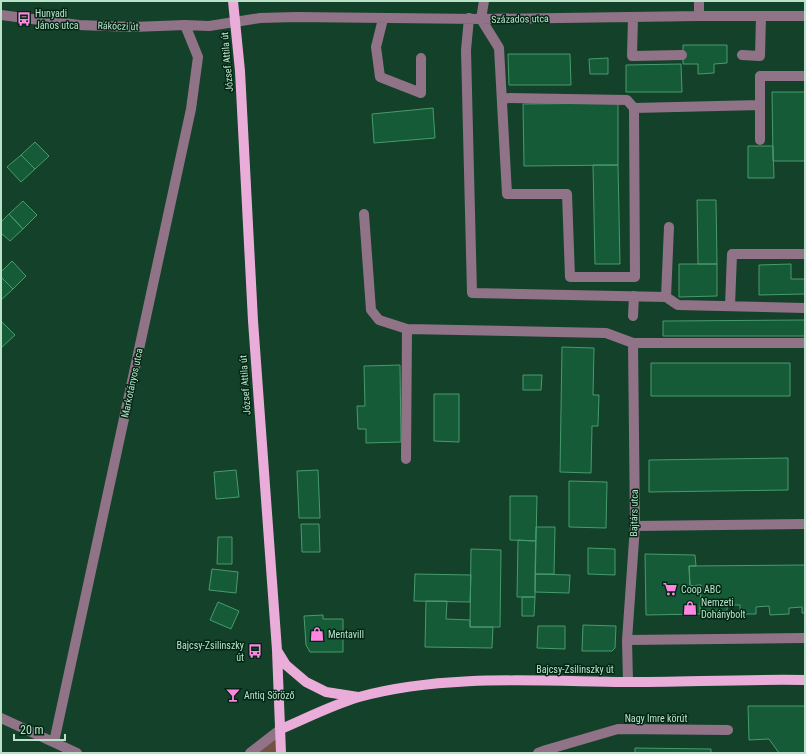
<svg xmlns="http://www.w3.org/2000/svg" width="806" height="754" font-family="'Roboto Condensed',sans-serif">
<rect width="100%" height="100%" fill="#144129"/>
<!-- green -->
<path fill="#755045" d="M281,729V753H250Z"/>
<!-- building -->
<path fill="#165b38" stroke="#489b6d" d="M683,45H727V63L714,64V73L698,74V64H683Z
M508,54H570L571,85H509Z
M608,58V74H590L589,59Z
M681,64L682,92H626V65Z
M772,92H805V161H773Z
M618,103V165L524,166L523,104Z
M433,108L435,138L374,143L372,114Z
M35,142L49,156L35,169L21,155Z
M748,146H773L774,178H748Z
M21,155L35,169L21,182L7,167Z
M593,165H618L620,264H595Z
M697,200H716L717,264H698Z
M23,201L37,215L23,229L9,214Z
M9,214L23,229L10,241L1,233V222Z
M12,261L26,276L13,289L1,277V272Z
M679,264H717V296L679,297Z
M791,264V279H805V294L759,295V265Z
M1,277L13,289L1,300Z
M805,320V336H663V321Z
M1,321L15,335L1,348Z
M562,347L594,348L593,395H599L598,426H592L591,473L560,472Z
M651,363H790V396H651Z
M400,365L401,442L366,443V429H358L357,406H365L364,366Z
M523,375H542L541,390H523Z
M434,394H459V442L434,441Z
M788,458V490L649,492V460Z
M236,470L239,497L216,499L214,472Z
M318,470L320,518H299L297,471Z
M569,481L607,482L606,528L569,527Z
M510,496H537L536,541L510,540Z
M301,524H319L320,552H302Z
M536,527H555L554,574H535Z
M218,537H232V564H217Z
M518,540L536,541L535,597H517Z
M588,548L615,549V575L588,574Z
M471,549L501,550L500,627H470Z
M645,554L695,555L696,566H689L690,586L701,585L700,614L646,615Z
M805,565V613H802V607L789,608V614L770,615L769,606L756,607V614H740V605H727V611H700L701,585L690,586L689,566Z
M212,569L238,572L236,593L209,590Z
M415,574L471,575L470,602L414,601Z
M535,574L570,575L569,593L535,592Z
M522,597H535L534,616H522Z
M426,601H447L446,619L470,620V627H493L492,648L425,647Z
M218,602L239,611L231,629L210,620Z
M323,615V619H343V652H310L306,645L304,616Z
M583,625L616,626L615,648L612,651H582Z
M538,626H565V649L537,648Z
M748,706H805V753H779L769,739L749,740Z
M635,748L711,749V753H635Z"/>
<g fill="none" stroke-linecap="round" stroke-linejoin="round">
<!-- minor -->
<path stroke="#917388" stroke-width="10" d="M484,1L481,19L499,48L507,194H567L570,277H635L634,108L627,100L502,98
M699,1V16
M1,15L79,25L133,27L185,25L209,26L260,18L296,17L481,19L699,16H805
M633,17L632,56L682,55
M469,18L466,50L472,293L666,297L669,227
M382,23L376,47L380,77L421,93V58
M742,55L760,56L761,16
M634,108L760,105
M760,140V76H805
M364,214L371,310L379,320L407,329L606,333L633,343H805
M666,297L678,305L805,308
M730,306L732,254H805
M633,316L634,296
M406,459L407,329
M635,526L805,524
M627,640L805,638
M628,682L627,640L635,526L633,343
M1,718L77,753
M54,742L191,109L198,57L185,25
M250,753L281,729
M538,753L546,750L618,729L728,730"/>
<!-- major -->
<path stroke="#eaadd9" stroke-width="10" d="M233,1L240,71L253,321L277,650L281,753
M278,652L286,665L306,682L326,692L358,697
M281,729C307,718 332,705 359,697C443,674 537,681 624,682C684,682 745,679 805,680"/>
</g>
<!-- icons -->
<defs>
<symbol id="bus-bare" viewBox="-9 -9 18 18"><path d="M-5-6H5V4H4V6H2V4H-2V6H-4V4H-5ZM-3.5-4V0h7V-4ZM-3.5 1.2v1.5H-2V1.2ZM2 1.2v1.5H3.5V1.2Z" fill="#fd86e1" stroke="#022614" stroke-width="2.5" paint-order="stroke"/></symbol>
<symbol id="supermarket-bare" viewBox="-9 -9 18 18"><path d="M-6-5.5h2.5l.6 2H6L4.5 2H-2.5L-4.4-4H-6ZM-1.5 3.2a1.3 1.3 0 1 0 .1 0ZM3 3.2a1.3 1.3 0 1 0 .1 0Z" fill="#fd86e1" stroke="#022614" stroke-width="2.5" paint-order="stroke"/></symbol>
<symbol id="shop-bare" viewBox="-9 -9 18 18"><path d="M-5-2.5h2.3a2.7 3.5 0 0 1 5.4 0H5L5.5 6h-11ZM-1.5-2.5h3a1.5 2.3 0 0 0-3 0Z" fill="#fd86e1" stroke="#022614" stroke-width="2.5" paint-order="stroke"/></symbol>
<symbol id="bar-bare" viewBox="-9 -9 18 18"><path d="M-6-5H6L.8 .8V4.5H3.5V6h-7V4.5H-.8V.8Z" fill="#fd86e1" stroke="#022614" stroke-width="2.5" paint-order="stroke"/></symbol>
</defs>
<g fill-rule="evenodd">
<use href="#bus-bare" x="14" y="9" width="20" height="20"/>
<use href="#supermarket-bare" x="660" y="579" width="20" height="20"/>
<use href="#shop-bare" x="680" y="598" width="20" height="20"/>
<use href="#shop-bare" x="307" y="624" width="20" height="20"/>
<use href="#bus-bare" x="245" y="641" width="20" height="20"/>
<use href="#bar-bare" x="223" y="685" width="20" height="20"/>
</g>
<g text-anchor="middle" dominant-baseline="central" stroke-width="3" stroke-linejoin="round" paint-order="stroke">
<!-- poi labels -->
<g font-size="10" fill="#bbe2c9" stroke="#022614" text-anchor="start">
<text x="35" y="13">Hunyadi<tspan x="35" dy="12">János utca</tspan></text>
<text x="681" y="589">Coop ABC</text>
<text x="701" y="602">Nemzeti<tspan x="701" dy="12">Dohánybolt</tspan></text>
<text x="328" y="634">Mentavill</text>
<text x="244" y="645" text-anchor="end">Bajcsy-Zsilinszky<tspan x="244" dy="12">út</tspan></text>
<text x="244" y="695">Antiq Söröző</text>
</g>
<!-- street labels -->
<g font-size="10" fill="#bbe2c9" stroke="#022614">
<text transform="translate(520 19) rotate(-1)">Százados utca</text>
<text transform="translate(118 26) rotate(2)">Rákóczi út</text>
<text transform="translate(227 62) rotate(-95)">József Attila út</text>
<text transform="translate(132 383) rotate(-78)">Markotányos utca</text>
<text transform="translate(245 385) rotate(-94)">József Attila út</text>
<text transform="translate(634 513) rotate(-89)">Bajtárs utca</text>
<text x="575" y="669">Bajcsy-Zsilinszky út</text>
<text x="656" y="718">Nagy Imre körút</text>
</g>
</g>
<!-- border -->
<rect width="806" height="754" fill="none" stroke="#bbe2c9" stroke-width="4"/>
<!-- scale -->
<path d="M14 734v6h51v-6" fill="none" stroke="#bbe2c9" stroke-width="2"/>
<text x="20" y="734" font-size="12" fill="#bbe2c9" stroke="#022614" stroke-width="3" paint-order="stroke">20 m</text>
</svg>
